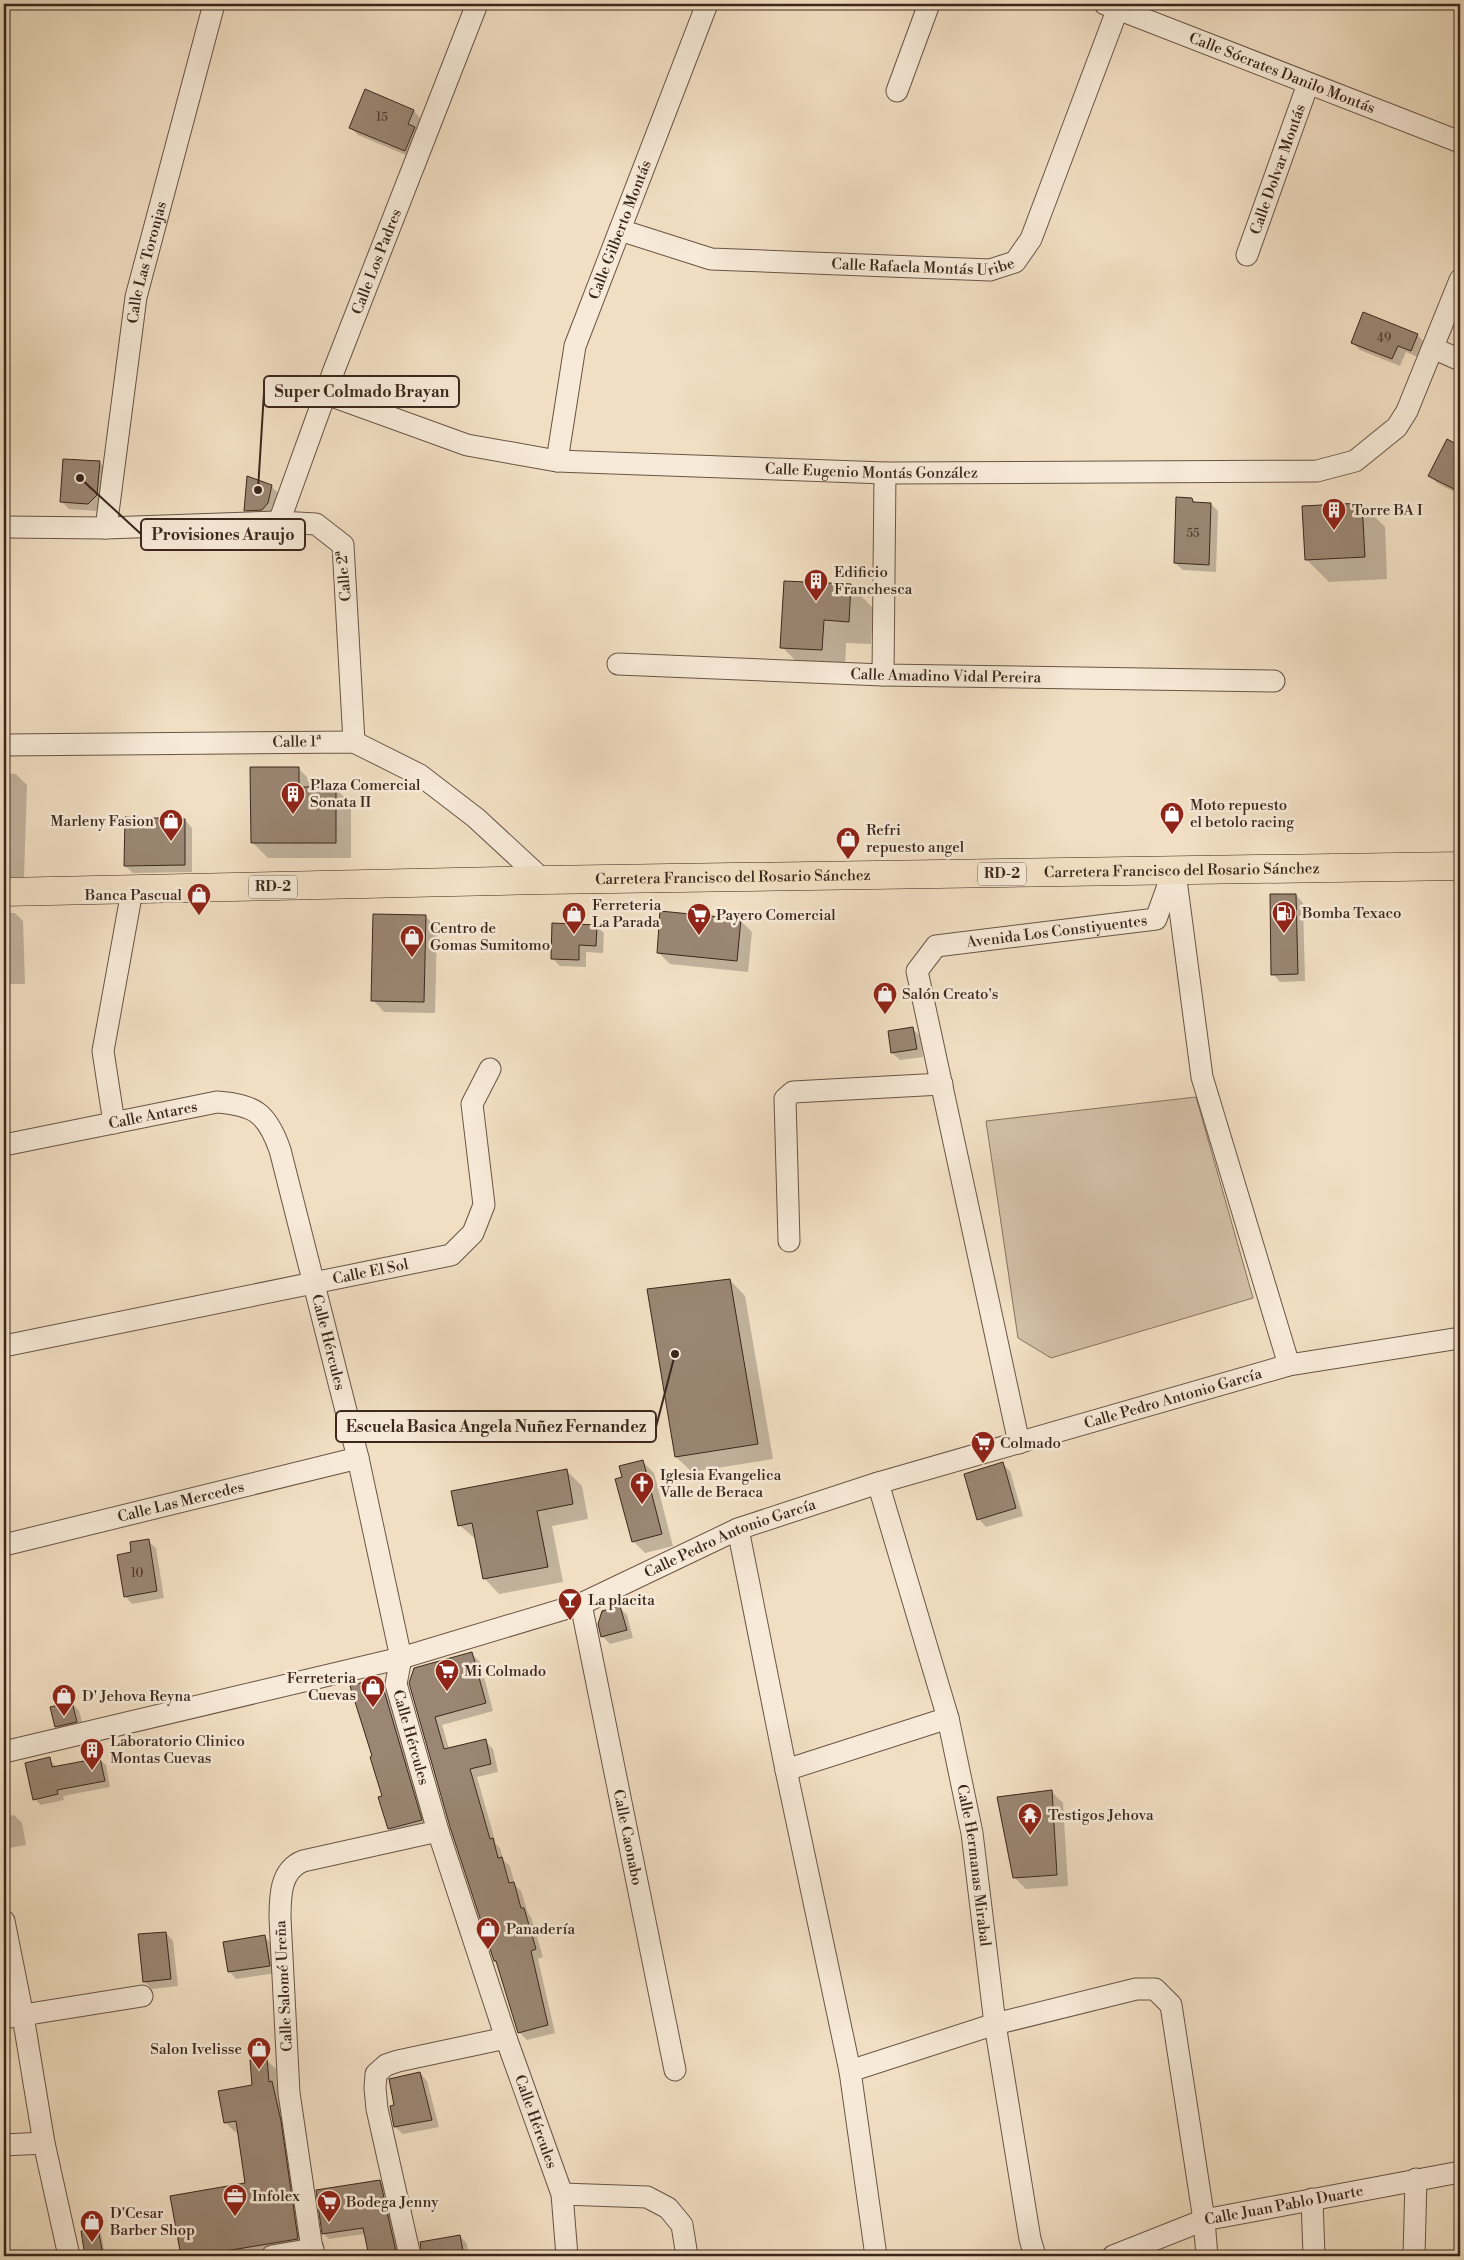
<svg xmlns="http://www.w3.org/2000/svg" width="1464" height="2260" font-family="'Libre Bodoni',serif">
<rect width="100%" height="100%" fill="#f2dfc3"/>
<filter id="stains"><feTurbulence type="fractalNoise" baseFrequency=".004" numOctaves="4"/><feColorMatrix values="0 0 0 0 .2 0 0 0 0 .09 0 0 0 0 .02 0 0 0 .5 -.17"/></filter>
<radialGradient id="worn" r=".72"><stop offset=".6" stop-color="#630" stop-opacity="0"/><stop offset="1" stop-color="#630" stop-opacity=".3"/></radialGradient>
<!-- green -->
<path fill="#d3c0a7" stroke="#877362" d="M1196,1097L1253,1298L1051,1358L1018,1338L986,1121Z"/>
<!-- shadow -->
<path fill="#0003" d="M366,91L414,111L421,119L413,158L358,135L350,127Z
M1417,335L1424,342L1418,357L1406,352L1400,366L1360,350L1352,342Z
M1447,441L1460,447V495L1437,483L1430,476Z
M99,462L107,470L104,503L96,511L69,509L62,502Z
M271,486L279,494L275,511L253,518L245,510Z
M1192,499L1196,503L1211,504L1218,511L1216,572L1183,570L1175,563Z
M1362,504L1385,527L1387,579L1329,582L1306,559Z
M850,585L873,608L871,644L846,643L845,672L805,670L782,647Z
M298,768L314,784V788H335L351,804V858H268L252,842Z
M4,773L16,774L27,785L24,877H4Z
M185,820L192,828V872L133,873L125,866Z
M1296,895L1303,903L1305,981L1280,982L1273,974Z
M4,913H15L23,921L25,984H4Z
M425,916L437,928L435,1013L384,1012L373,1000Z
M740,920L752,932L748,972L670,964L658,952Z
M596,926L604,933L603,953L586,952V967L560,966L552,958Z
M913,1029L920,1036L923,1057L900,1060L892,1053Z
M730,1280L745,1296L773,1459L692,1472L676,1457Z
M642,1461L654,1473L673,1546L645,1553L633,1541Z
M1002,1464L1010,1471L1023,1516L986,1527L979,1519Z
M566,1470L582,1486L588,1519L552,1526L563,1582L499,1594L484,1578L477,1540L459,1525Z
M148,1541L156,1548L164,1598L132,1604L125,1596L133,1553Z
M620,1608L627,1615L633,1638L610,1644L602,1636Z
M472,1654L480,1662L493,1711L442,1725L449,1749L485,1741L493,1749L498,1772L477,1777L496,1844L500,1848L504,1861L510,1866L515,1885L521,1891L528,1913L531,1917L543,1957L538,1959L555,2033L527,2040L519,2032L498,1964L495,1961L410,1683Z
M379,1678L387,1686L429,1827L397,1836L390,1829L374,1757Z
M72,1703L79,1711L84,1729L64,1734L56,1726Z
M49,1759L56,1767L99,1759L106,1765L110,1787L63,1796L64,1800L41,1805L35,1799Z
M1052,1792L1063,1803L1068,1886L1026,1889L1014,1877Z
M14,1815L22,1823L26,1845L4,1849V1817Z
M166,1933L173,1941L178,1986L152,1989L144,1981Z
M265,1937L272,1944L277,1973L236,1979L229,1971Z
M266,2060L276,2069L277,2088L281,2092L307,2248L273,2256H182L171,2197L247,2184L239,2131L235,2132L225,2122L254,2086Z
M420,2073L427,2081L439,2127L403,2134L395,2127L396,2106Z
M380,2182L385,2187L402,2256H370L365,2234L329,2239L324,2234Z
M98,2230L101,2233L105,2256H86L82,2232Z
M460,2236L467,2244L469,2256H424L421,2243Z"/>
<!-- building -->
<path fill="#9a8673" stroke="#3b261c" d="M365,89L414,110L408,124L415,127L405,151L349,128Z
M1363,312L1418,334L1411,351L1398,346L1392,359L1351,343Z
M1447,439L1460,446V492L1428,476Z
M63,459L100,461L97,495L88,504L60,502Z
M247,476L272,485L268,503L262,510L244,511Z
M1176,497L1192,498L1193,502L1211,503L1209,565L1174,563Z
M1362,503L1365,557L1305,560L1302,506Z
M784,581L851,584L849,622L824,620L822,650L780,648Z
M250,767H299V787H336V843H251Z
M125,817L185,819V865L124,866Z
M1270,894H1296L1298,974L1271,975Z
M660,911L741,919L737,961L657,953Z
M373,914L426,915L424,1002L371,1001Z
M552,923L597,925L596,946L579,945V960L551,959Z
M913,1027L917,1049L891,1053L888,1031Z
M730,1279L758,1444L675,1457L647,1289Z
M643,1460L662,1534L632,1542L615,1479L622,1477L619,1466Z
M1003,1462L1016,1508L977,1520L964,1474Z
M567,1469L573,1504L537,1511L548,1567L483,1579L472,1523L458,1526L451,1491Z
M149,1539L157,1591L124,1597L117,1555L131,1552L130,1542Z
M620,1606L627,1630L601,1637L598,1624L602,1611Z
M472,1652L486,1703L435,1717L444,1749L486,1739L491,1764L470,1769L490,1839L493,1838L498,1858L502,1857L509,1883L514,1882L521,1908H524L536,1949L531,1951L548,2025L518,2033L496,1961H494L450,1827L409,1683L414,1668Z
M380,1677L422,1820L388,1829L378,1797L382,1796L370,1757L372,1756L350,1686Z
M72,1702L77,1722L55,1727L50,1707Z
M50,1757L52,1767L100,1758L105,1781L57,1790L58,1794L33,1800L25,1763Z
M1052,1790L1057,1875L1013,1878L997,1797Z
M166,1932L171,1979L143,1982L138,1934Z
M265,1935L270,1966L228,1972L223,1942Z
M267,2058L269,2082L272,2081L281,2121L298,2239L195,2256H181L170,2196L245,2183L236,2121L224,2123L218,2091L252,2085L250,2060Z
M420,2072L432,2120L394,2127L390,2106L394,2105L389,2079Z
M380,2180L397,2256H369L363,2228L322,2234L316,2190Z
M98,2229L103,2254L85,2256L81,2231Z
M460,2235L464,2256H422L420,2242Z"/>
<g fill="none" stroke-linecap="round" stroke-linejoin="round">
<defs>
<g id="minor">
<path id="s1" d="M1105,4L1460,142"/>
<path d="M897,91L929,4"/>
<path id="s2" d="M620,230L711,259L990,270L1015,262L1031,239L1118,8"/>
<path id="s3" d="M1247,255L1308,84"/>
<path d="M1433,348L1460,360"/>
<path id="s4" d="M326,394L467,445L557,461L885,473L1317,471L1355,461L1397,427L1407,411L1460,280"/>
<path id="s5" d="M557,461L575,346L707,4"/>
<path id="s6" d="M279,522L334,370L477,4"/>
<path d="M4,527L106,528L279,522L316,524L343,545L354,742"/>
<path id="s7" d="M106,528L136,297L214,4"/>
<path id="s8" d="M618,664L883,675L1274,681"/>
<path d="M883,675L885,473"/>
<path d="M4,745L354,742L420,775L476,818L543,880"/>
<path d="M1175,872L1202,1077L1289,1365"/>
<path d="M114,1123L103,1051L132,891"/>
<path id="s9" d="M4,1145L217,1102C255,1105 267,1113 280,1150L358,1458L401,1658L396,1684L438,1831L506,2038L562,2194L567,2256"/>
<path d="M789,1241L785,1099L793,1092L942,1084"/>
<path id="s10" d="M4,1346L451,1255L473,1233L484,1205L472,1104L490,1069"/>
<path id="s11" d="M1019,1443L917,971L936,946L1156,919L1174,869"/>
<path id="s12" d="M878,1483L948,1718L972,1833L995,2024L1030,2239L1035,2256"/>
<path d="M738,1529L786,1770L850,2071L876,2256"/>
<path id="s13" d="M4,1545L358,1458"/>
<path id="s14" d="M581,1604L675,2070"/>
<path id="s15" d="M4,1752L401,1658L581,1604L738,1529L878,1483L1289,1365L1460,1338"/>
<path d="M786,1770L948,1718"/>
<path d="M4,1921L23,2016L44,2143L69,2256"/>
<path d="M4,2018L142,1996"/>
<path d="M850,2071L995,2024L1136,1989H1155L1171,2005L1204,2220L1207,2256"/>
<path d="M4,2145L44,2143"/>
<path d="M562,2194L647,2197L668,2208L682,2225L687,2256"/>
<path d="M1312,2199L1314,2256"/>
<path d="M272,2256L313,2249"/>
<path d="M313,2256L289,2093L280,1918C280,1897 280,1870 303,1861L438,1831"/>
<path d="M410,2256L377,2109L375,2088L376,2074L386,2065L398,2061L506,2038"/>
<path id="s16" d="M1113,2256L1204,2220L1460,2172"/>
<path d="M1414,2256L1416,2179"/>
</g>
<g id="primary">
<path id="s17" d="M4,892L543,880L1460,866"/>
</g>
</defs>
<!-- minor casing -->
<use href="#minor" stroke="#695446" stroke-width="23"/>
<!-- primary casing -->
<use href="#primary" stroke="#3b261c" stroke-width="29"/>
<!-- minor -->
<use href="#minor" stroke="#f7ead8" stroke-width="21"/>
<!-- primary -->
<use href="#primary" stroke="#f2dfc3" stroke-width="28"/>
</g>
<!-- icons -->
<defs>
<symbol id="building-pin" viewBox="-11 -11 22 30"><path d="M0 17L-7.5 6A9.5 9.5 0 1 1 7.5 6Z" fill="#8f2418" stroke="#f7ead8"/><path d="M-4-6H4V6H1V3H-1V6H-4ZM-2.5-4.3h1.7v1.8h-1.7ZM.8-4.3h1.7v1.8H.8ZM-2.5-1h1.7V.8h-1.7ZM.8-1h1.7V.8H.8Z" fill="#fff"/></symbol>
<symbol id="shop-pin" viewBox="-11 -11 22 30"><path d="M0 17L-7.5 6A9.5 9.5 0 1 1 7.5 6Z" fill="#8f2418" stroke="#f7ead8"/><path d="M-5-2.5h2.3a2.7 3.5 0 0 1 5.4 0H5L5.5 6h-11ZM-1.5-2.5h3a1.5 2.3 0 0 0-3 0Z" fill="#fff"/></symbol>
<symbol id="fuel-pin" viewBox="-11 -11 22 30"><path d="M0 17L-7.5 6A9.5 9.5 0 1 1 7.5 6Z" fill="#8f2418" stroke="#f7ead8"/><path d="M-5.5-6h7V0h2V4h1.3V-2.5L3-4.5l.8-.8L6-3V5H2.5V1h-1V6h-7ZM-4.2-4.7v3.2H.2V-4.7Z" fill="#fff"/></symbol>
<symbol id="supermarket-pin" viewBox="-11 -11 22 30"><path d="M0 17L-7.5 6A9.5 9.5 0 1 1 7.5 6Z" fill="#8f2418" stroke="#f7ead8"/><path d="M-6-5.5h2.5l.6 2H6L4.5 2H-2.5L-4.4-4H-6ZM-1.5 3.2a1.3 1.3 0 1 0 .1 0ZM3 3.2a1.3 1.3 0 1 0 .1 0Z" fill="#fff"/></symbol>
<symbol id="church-pin" viewBox="-11 -11 22 30"><path d="M0 17L-7.5 6A9.5 9.5 0 1 1 7.5 6Z" fill="#8f2418" stroke="#f7ead8"/><path d="M-1.2-6h2.4v3.5h3.3v2.4h-3.3V6h-2.4V-.1h-3.3v-2.4h3.3Z" fill="#fff"/></symbol>
<symbol id="bar-pin" viewBox="-11 -11 22 30"><path d="M0 17L-7.5 6A9.5 9.5 0 1 1 7.5 6Z" fill="#8f2418" stroke="#f7ead8"/><path d="M-6-5H6L.8 .8V4.5H3.5V6h-7V4.5H-.8V.8Z" fill="#fff"/></symbol>
<symbol id="temple-pin" viewBox="-11 -11 22 30"><path d="M0 17L-7.5 6A9.5 9.5 0 1 1 7.5 6Z" fill="#8f2418" stroke="#f7ead8"/><path d="M0-6L5-2H3V0L6.5 2.5H4V6H1.5V3h-3V6H-4V2.5H-6.5L-3 0V-2H-5Z" fill="#fff"/></symbol>
<symbol id="office-pin" viewBox="-11 -11 22 30"><path d="M0 17L-7.5 6A9.5 9.5 0 1 1 7.5 6Z" fill="#8f2418" stroke="#f7ead8"/><path d="M-6-3h4V-5.5h4V-3h4V5H-6ZM-1-4.5V-3h2v-1.5ZM-6 0V1H6V0Z" fill="#fff"/></symbol>
</defs>
<g fill-rule="evenodd">
<use href="#building-pin" x="1320" y="496" width="28" height="38"/>
<use href="#building-pin" x="802" y="567" width="28" height="38"/>
<use href="#building-pin" x="279" y="780" width="28" height="38"/>
<use href="#shop-pin" x="1158" y="800" width="28" height="38"/>
<use href="#shop-pin" x="157" y="807" width="28" height="38"/>
<use href="#shop-pin" x="834" y="825" width="28" height="38"/>
<use href="#shop-pin" x="185" y="881" width="28" height="38"/>
<use href="#fuel-pin" x="1270" y="899" width="28" height="38"/>
<use href="#shop-pin" x="560" y="900" width="28" height="38"/>
<use href="#supermarket-pin" x="685" y="901" width="28" height="38"/>
<use href="#shop-pin" x="398" y="923" width="28" height="38"/>
<use href="#shop-pin" x="871" y="980" width="28" height="38"/>
<use href="#supermarket-pin" x="969" y="1429" width="28" height="38"/>
<use href="#church-pin" x="628" y="1470" width="28" height="38"/>
<use href="#bar-pin" x="556" y="1586" width="28" height="38"/>
<use href="#supermarket-pin" x="433" y="1657" width="28" height="38"/>
<use href="#shop-pin" x="359" y="1673" width="28" height="38"/>
<use href="#shop-pin" x="50" y="1682" width="28" height="38"/>
<use href="#building-pin" x="78" y="1736" width="28" height="38"/>
<use href="#temple-pin" x="1016" y="1801" width="28" height="38"/>
<use href="#shop-pin" x="474" y="1915" width="28" height="38"/>
<use href="#shop-pin" x="245" y="2035" width="28" height="38"/>
<use href="#office-pin" x="221" y="2182" width="28" height="38"/>
<use href="#supermarket-pin" x="315" y="2188" width="28" height="38"/>
<use href="#shop-pin" x="78" y="2208" width="28" height="38"/>
</g>
<g text-anchor="middle" dominant-baseline="central" stroke-width="5" stroke-linejoin="round" paint-order="stroke">
<!-- number labels -->
<g font-size="12" fill="#533e32">
<text x="382" y="117">15</text>
<text x="1384" y="338">49</text>
<text x="1193" y="533">55</text>
<text x="137" y="1573">10</text>
</g>
<!-- shield labels -->
<g fill="#f7ead8" stroke="#736154" stroke-width="1">
<rect x="978" y="862.5" width="48" height="23" rx="4"/>
<rect x="249" y="875.5" width="48" height="23" rx="4"/>
</g>
<g font-size="14" font-weight="bold" fill="#3b261c">
<text x="1002" y="874">RD-2</text>
<text x="273" y="887">RD-2</text>
</g>
<!-- street labels -->
<g font-size="15" fill="#3b261c" stroke="#f7ead8">
<text stroke="none"><textPath href="#s1" startOffset="190">Calle Sócrates Danilo Montás</textPath></text>
<text stroke="none"><textPath href="#s3" startOffset="91">Calle Dolvar Montás</textPath></text>
<text stroke="none"><textPath href="#s5" startOffset="241">Calle Gilberto Montás</textPath></text>
<text stroke="none"><textPath href="#s2" startOffset="308">Calle Rafaela Montás Uribe</textPath></text>
<text stroke="none"><textPath href="#s6" startOffset="278">Calle Los Padres</textPath></text>
<text stroke="none"><textPath href="#s7" startOffset="269">Calle Las Toronjas</textPath></text>
<text stroke="none"><textPath href="#s4" startOffset="556">Calle Eugenio Montás González</textPath></text>
<text transform="translate(344 576) rotate(-95)">Calle 2ª</text>
<text stroke="none"><textPath href="#s8" startOffset="328">Calle Amadino Vidal Pereira</textPath></text>
<text transform="translate(297 742) rotate(-1)">Calle 1ª</text>
<text stroke="none"><textPath href="#s17" startOffset="1178">Carretera Francisco del Rosario Sánchez</textPath></text>
<text stroke="none"><textPath href="#s17" startOffset="729">Carretera Francisco del Rosario Sánchez</textPath></text>
<text stroke="none"><textPath href="#s11" startOffset="636">Avenida Los Constiyuentes</textPath></text>
<text stroke="none"><textPath href="#s9" startOffset="152">Calle Antares</textPath></text>
<text stroke="none"><textPath href="#s10" startOffset="374">Calle El Sol</textPath></text>
<text stroke="none"><textPath href="#s9" startOffset="502">Calle Hércules</textPath></text>
<text stroke="none"><textPath href="#s15" startOffset="1224">Calle Pedro Antonio García</textPath></text>
<text stroke="none"><textPath href="#s13" startOffset="182">Calle Las Mercedes</textPath></text>
<text stroke="none"><textPath href="#s15" startOffset="759">Calle Pedro Antonio García</textPath></text>
<text stroke="none"><textPath href="#s9" startOffset="908">Calle Hércules</textPath></text>
<text stroke="none"><textPath href="#s14" startOffset="238">Calle Caonabo</textPath></text>
<text stroke="none"><textPath href="#s12" startOffset="395">Calle Hermanas Mirabal</textPath></text>
<text transform="translate(284 1986) rotate(-93)">Calle Salomé Ureña</text>
<text stroke="none"><textPath href="#s9" startOffset="1312">Calle Hércules</textPath></text>
<text stroke="none"><textPath href="#s16" startOffset="179">Calle Juan Pablo Duarte</textPath></text>
</g>
<!-- poi labels -->
<g font-size="15" fill="#3b261c" stroke="#f7ead8" text-anchor="start">
<text x="1352" y="510">Torre BA I</text>
<text x="834" y="572">Edificio<tspan x="834" dy="17">Franchesca</tspan></text>
<text x="310" y="785">Plaza Comercial<tspan x="310" dy="17">Sonata II</tspan></text>
<text x="1190" y="805">Moto repuesto<tspan x="1190" dy="17">el betolo racing</tspan></text>
<text x="154" y="821" text-anchor="end">Marleny Fasion</text>
<text x="866" y="830">Refri<tspan x="866" dy="17">repuesto angel</tspan></text>
<text x="182" y="895" text-anchor="end">Banca Pascual</text>
<text x="592" y="905">Ferreteria<tspan x="592" dy="17">La Parada</tspan></text>
<text x="1302" y="913">Bomba Texaco</text>
<text x="716" y="915">Payero Comercial</text>
<text x="430" y="928">Centro de<tspan x="430" dy="17">Gomas Sumitomo</tspan></text>
<text x="902" y="994">Salón Creato's</text>
<text x="1000" y="1443">Colmado</text>
<text x="660" y="1475">Iglesia Evangelica<tspan x="660" dy="17">Valle de Beraca</tspan></text>
<text x="588" y="1600">La placita</text>
<text x="464" y="1671">Mi Colmado</text>
<text x="356" y="1678" text-anchor="end">Ferreteria<tspan x="356" dy="17">Cuevas</tspan></text>
<text x="82" y="1696">D' Jehova Reyna</text>
<text x="110" y="1741">Laboratorio Clinico<tspan x="110" dy="17">Montas Cuevas</tspan></text>
<text x="1048" y="1815">Testigos Jehova</text>
<text x="506" y="1929">Panadería</text>
<text x="242" y="2049" text-anchor="end">Salon Ivelisse</text>
<text x="252" y="2196">Infolex</text>
<text x="346" y="2202">Bodega Jenny</text>
<text x="110" y="2213">D'Cesar<tspan x="110" dy="17">Barber Shop</tspan></text>
</g>
</g>
<!-- callouts -->
<path fill="none" stroke="#3b261c" stroke-width="2" d="M258 490L264 392M80 478L141 534M675 1354L656 1427"/>
<g fill="#3b261c" stroke="#f7ead8" stroke-width="2">
<circle cx="258" cy="490" r="5"/>
<circle cx="80" cy="478" r="5"/>
<circle cx="675" cy="1354" r="5"/>
</g>
<g fill="#f7ead8" stroke="#3b261c" stroke-width="2">
<rect x="264" y="376" width="195" height="31" rx="5"/>
<rect x="141" y="519" width="164" height="31" rx="5"/>
<rect x="336" y="1411" width="320" height="31" rx="5"/>
</g>
<g font-size="16" text-anchor="middle" font-weight="bold" fill="#3b261c">
<text x="362" y="397">Super Colmado Brayan</text>
<text x="223" y="540">Provisiones Araujo</text>
<text x="496" y="1432">Escuela Basica Angela Nuñez Fernandez</text>
</g>
<!-- margin -->
<rect width="1464" height="2260" fill="none" stroke="#f2dfc3" stroke-width="20"/>
<rect x="5" y="5" width="1454" height="2250" fill="none" stroke="#3b261c" stroke-width="2.5"/>
<rect x="10" y="10" width="1444" height="2240" fill="none" stroke="#3b261c"/>
<rect width="100%" height="100%" filter="url(#stains)"/>
<rect width="100%" height="100%" fill="url(#worn)"/>
</svg>
